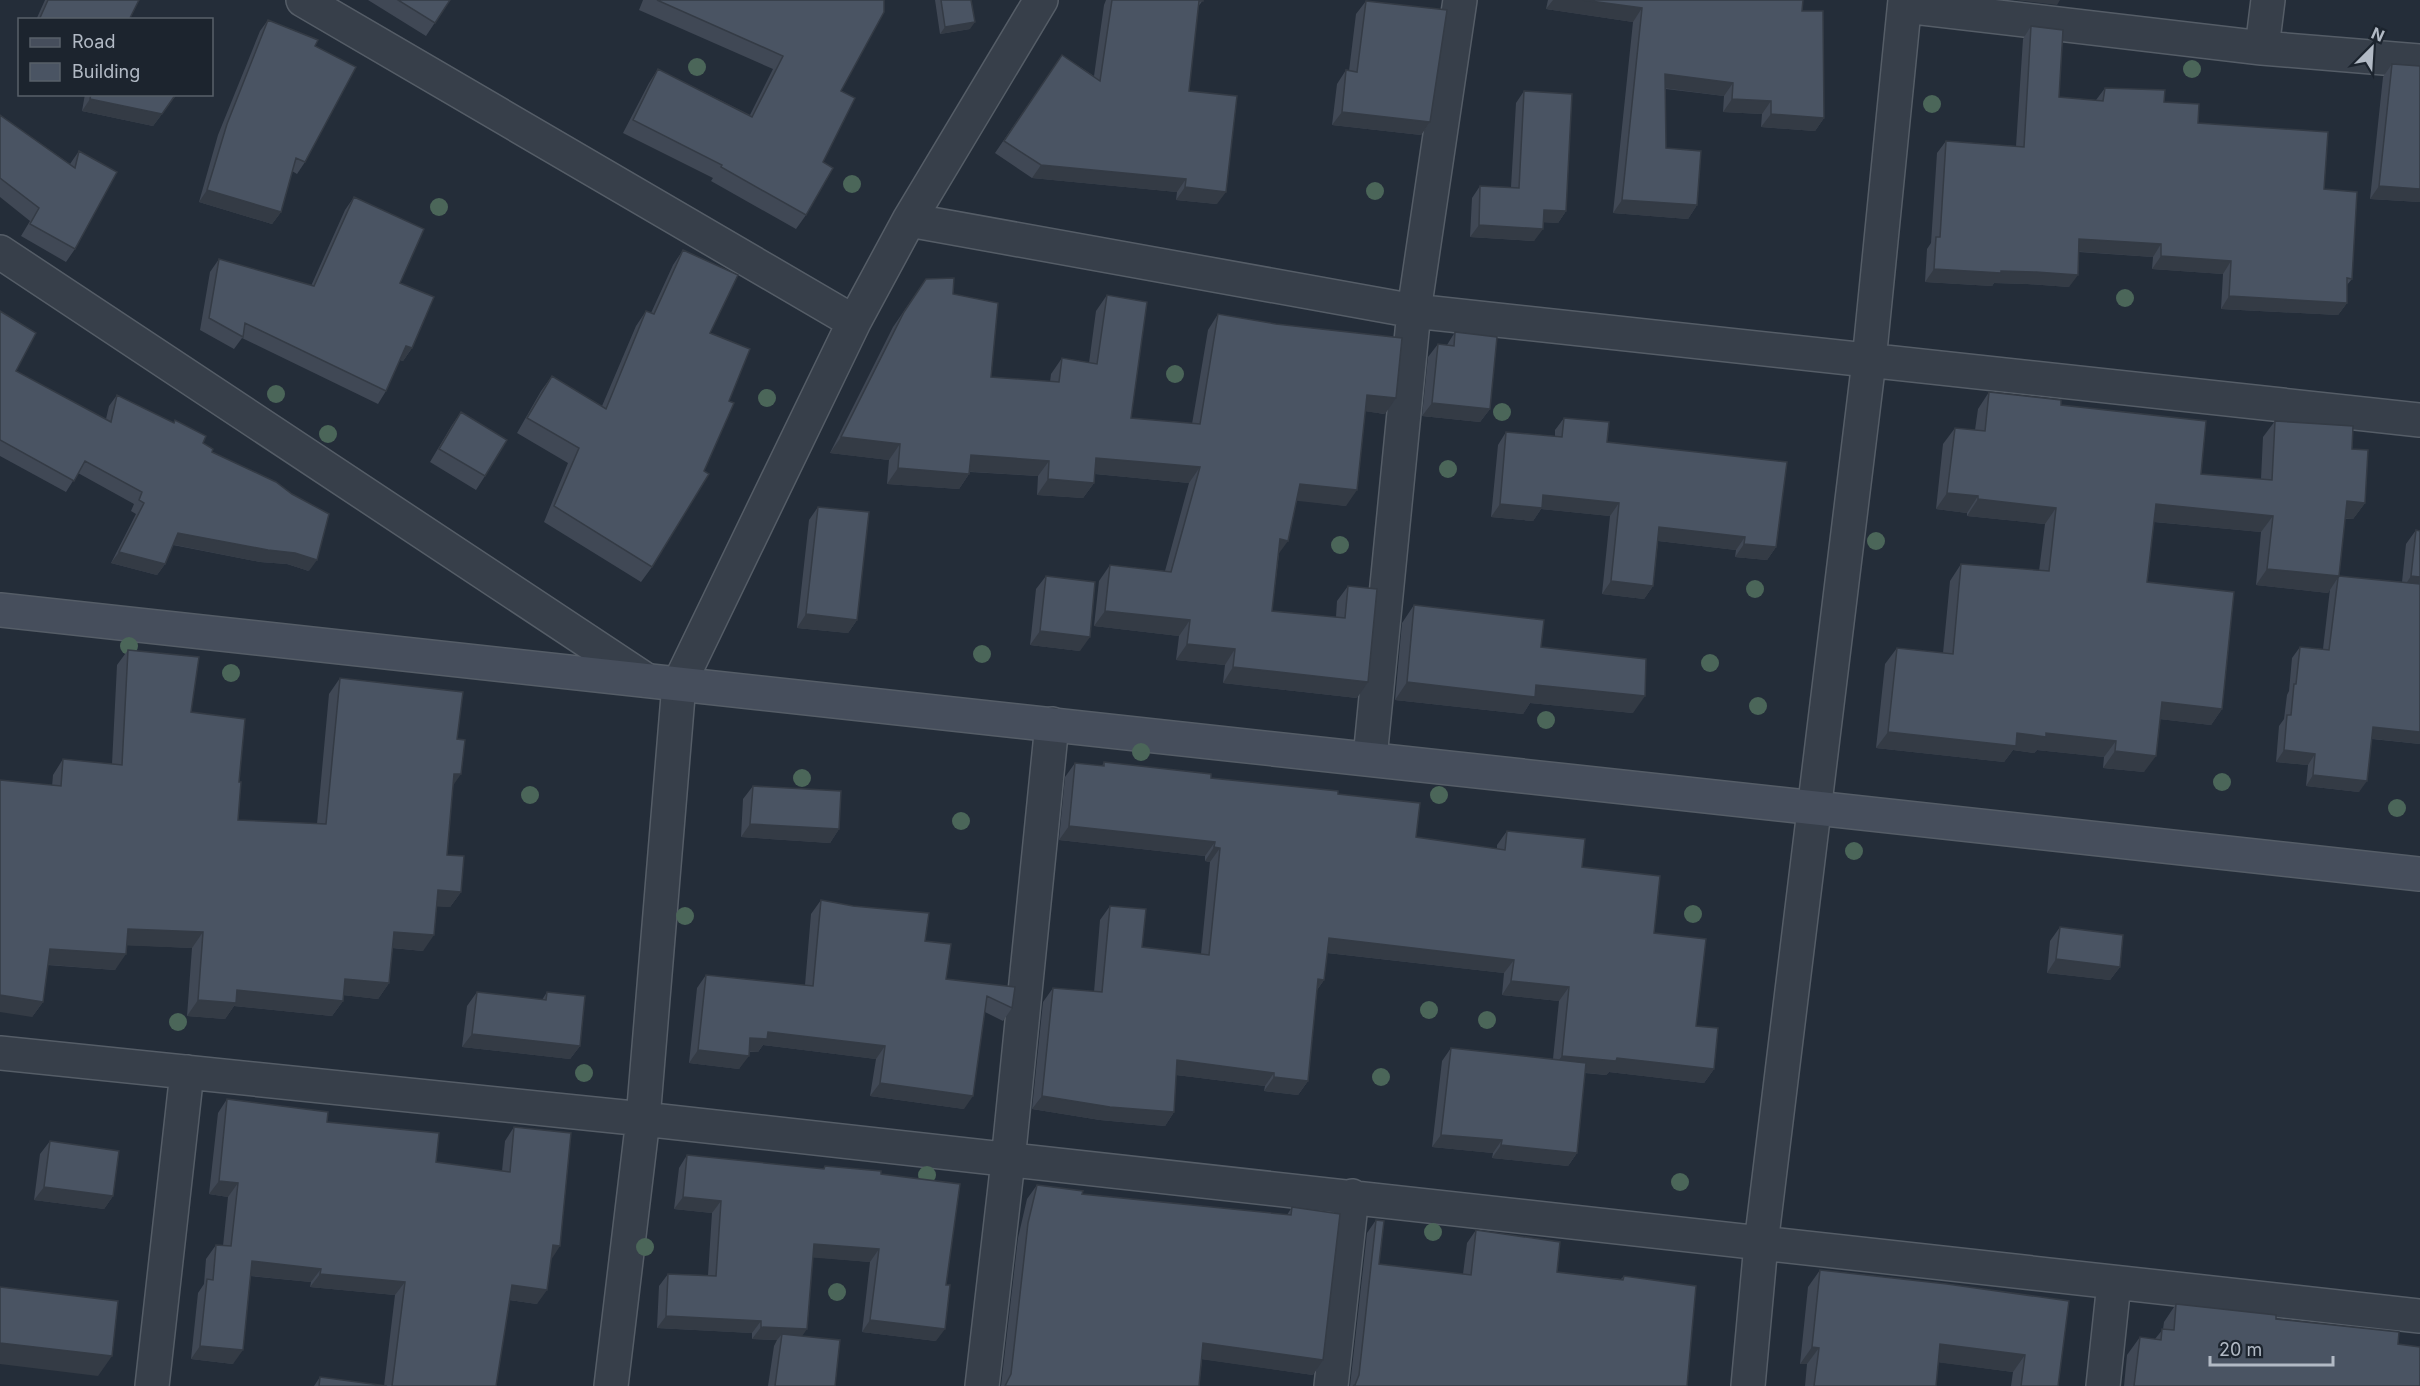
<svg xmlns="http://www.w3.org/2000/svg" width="2420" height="1386" font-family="Inter,sans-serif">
<rect width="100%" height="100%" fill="#242d39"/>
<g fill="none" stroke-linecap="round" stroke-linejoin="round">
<defs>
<path id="street" d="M303,0L854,322
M1905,6L2262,48L2420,61
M2262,48L2268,0
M909,220L1414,311L2420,420
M0,252L646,680
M1370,758L1414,311L1460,0
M0,1053L643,1119L2420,1316
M152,1386L187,1072
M611,1386L643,1119L679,684L854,322L909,220L1041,0
M982,1386L1008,1161L1052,724
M1331,1386L1352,1196
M1748,1386L1761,1244L1869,361L1905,0
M2103,1386L2114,1283"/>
<path id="secondary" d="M0,610L2420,874"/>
</defs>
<!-- street casing -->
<use href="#street" stroke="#555d67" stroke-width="36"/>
<!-- secondary casing -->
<use href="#secondary" stroke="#555d67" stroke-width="36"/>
<!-- street -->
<use href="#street" stroke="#373f4a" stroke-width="33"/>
<!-- secondary -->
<use href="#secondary" stroke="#464e5c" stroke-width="33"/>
</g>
<!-- trees -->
<g fill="#4b6659">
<circle cx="697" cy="67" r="9"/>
<circle cx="2192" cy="69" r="9"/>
<circle cx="1932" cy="104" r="9"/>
<circle cx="852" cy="184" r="9"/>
<circle cx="1375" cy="191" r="9"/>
<circle cx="439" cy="207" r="9"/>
<circle cx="2125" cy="298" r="9"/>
<circle cx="1175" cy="374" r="9"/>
<circle cx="276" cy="394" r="9"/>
<circle cx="767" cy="398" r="9"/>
<circle cx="1502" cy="412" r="9"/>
<circle cx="328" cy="434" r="9"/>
<circle cx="1448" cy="469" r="9"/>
<circle cx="1876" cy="541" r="9"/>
<circle cx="1340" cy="545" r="9"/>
<circle cx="1755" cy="589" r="9"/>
<circle cx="129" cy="646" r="9"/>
<circle cx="982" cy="654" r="9"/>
<circle cx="1710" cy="663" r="9"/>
<circle cx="231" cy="673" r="9"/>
<circle cx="1758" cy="706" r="9"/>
<circle cx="1546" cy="720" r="9"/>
<circle cx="1141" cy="752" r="9"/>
<circle cx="802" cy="778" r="9"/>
<circle cx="2222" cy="782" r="9"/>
<circle cx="530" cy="795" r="9"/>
<circle cx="1439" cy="795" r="9"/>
<circle cx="2397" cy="808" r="9"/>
<circle cx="961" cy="821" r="9"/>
<circle cx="1854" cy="851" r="9"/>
<circle cx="1693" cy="914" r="9"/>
<circle cx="685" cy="916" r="9"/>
<circle cx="1429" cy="1010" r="9"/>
<circle cx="1487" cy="1020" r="9"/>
<circle cx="178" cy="1022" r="9"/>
<circle cx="584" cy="1073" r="9"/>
<circle cx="1381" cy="1077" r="9"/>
<circle cx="927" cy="1175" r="9"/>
<circle cx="1680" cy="1182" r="9"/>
<circle cx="1433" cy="1232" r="9"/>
<circle cx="645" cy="1247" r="9"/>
<circle cx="837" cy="1292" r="9"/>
</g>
<!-- wall -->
<path fill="#404855" d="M45,0H139L129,20H36Z
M368,0H450L426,36Z
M643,0H884L841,91L823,162L806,215L796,229L711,181L713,178L623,133L649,83L658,69L750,115L773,69L639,10Z
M935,0H971L970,29L940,34Z
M1106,0H1203L1198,7L1189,91L1217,204L1176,200L1177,192L1032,178L995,153L1062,55L1094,76L1104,5Z
M1548,0H1803L1802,11L1824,118L1815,131L1761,127L1762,114L1723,112L1724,96L1666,89V148L1697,205L1688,219L1613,213L1633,22L1546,9Z
M1366,1L1430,122L1421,135L1332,125L1337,84L1346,70L1349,71L1356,14Z
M268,20L315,46L305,162L297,174L292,171L281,212L272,224L199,202L218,135L260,31Z
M2031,26L2059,97L2096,100L2105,88L2164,102L2198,123L2324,189L2352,279L2347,285V303L2338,315L2221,309L2223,274L2152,269L2153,257L2079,252L2069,287L2027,284L1994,283L1992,286L1925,282L1927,249L1931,243L1937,153L1946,141L2016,146L2023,39Z
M2392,64L2420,202L2370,199L2383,77Z
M1524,91L1566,211L1558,223L1543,222L1534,241L1470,237L1472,198L1480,186L1511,187L1516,103Z
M85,94H177L153,126L82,111Z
M0,115L70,164L79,151L75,249L66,262L21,236L30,221L0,197Z
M354,197L400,283L412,348L403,361L400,360L386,391L378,404L242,338L234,349L200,330L210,272L219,259L311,286L345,210Z
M683,250L710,333L652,567L641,582L544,522L568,463L517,433L541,391L552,376L602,406L636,326L646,311L651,313L673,265Z
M926,279L953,294L991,377L1050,382L1051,374L1062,358L1089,363L1096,311L1107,295L1131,418L1192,424L1208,330L1218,314L1385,414L1365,411L1346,506L1297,500L1279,553L1272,611L1336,617L1337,601L1348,586L1357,698L1223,683L1225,665L1176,660L1179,636L1094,626L1099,581L1110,565L1165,571L1189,483L1095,474L1094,483L1083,498L1037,495L1038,476L970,472L969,474L959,489L887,484L889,460L830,453L893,327Z
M0,311L16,371L106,419L109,406L117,395L203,443L212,452L309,571L287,564L260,562L173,545L165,564L157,575L111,563L136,514L131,511L134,504L78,473L66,492L0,456Z
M1455,332L1490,409L1480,422L1422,416L1428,357L1438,344L1447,345Z
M1989,392L2061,405L2201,474L2261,479L2263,437L2275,421L2352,449L2365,503L2353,519H2345L2339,576L2402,582L2406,544L2416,530L2420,744L2372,739L2359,792L2306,786L2308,765L2276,762L2279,726L2284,719L2287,695L2289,691L2292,658L2300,647L2323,649L2330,589L2328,593L2256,585L2261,532L2154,522L2147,582L2222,709L2211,725L2160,719L2144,772L2103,768L2104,757L2037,750L2034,753L2013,750L2004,762L1876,748L1885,664L1897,648L1943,653L1950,581L1961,564L2039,571L2045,524L1967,516V513L1936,509L1943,444L1955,428L1975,430L1978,409Z
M461,412L485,476L476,490L430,462L452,425Z
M1564,418L1607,442L1776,547L1767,560L1735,557L1736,550L1658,541L1653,586L1644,599L1602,594L1610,516L1541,509L1533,521L1491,517L1498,445L1506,432L1555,436V430Z
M818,507L857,620L848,633L797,628L809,520Z
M1046,576L1080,651L1030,645L1036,589Z
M1414,605L1541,647L1633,713L1530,703L1523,714L1395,700L1402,623Z
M128,650L191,712L239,782L238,820L317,824L329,694L340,678L457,739L447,855L461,892L450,907L436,906L423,951L392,948L389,983L378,999L343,995V1001L332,1016L234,1006L225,1019L187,1016L192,948L127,945L115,970L47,965L43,1002L32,1017L53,775L63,759L112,764L117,665Z
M1104,762L1211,778L1338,794L1416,837L1497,849V845L1507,831L1582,867L1654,933L1696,1026L1714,1069L1704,1083L1609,1072L1606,1075L1585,1073L1577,1153L1568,1166L1492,1158L1493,1153L1432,1147L1442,1061L1451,1048L1553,1059L1559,1001L1502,995L1504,973L1327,953L1324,980L1317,990L1308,1081L1298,1095L1264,1091L1265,1086L1176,1075L1174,1112L1165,1126L1100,1120L1032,1109L1043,1002L1053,988L1094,992L1100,920L1110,906L1142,947L1201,954L1210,862L1205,861V856L1059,840L1065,777L1075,763L1102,766Z
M753,786L839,829L830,843L741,837L743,799Z
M821,900L925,941L946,979L1015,987L1012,1008L1003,1021L985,1012L964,1109L870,1096L876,1059L763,1045L758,1052H749L739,1069L689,1063L697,988L706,975L805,985L811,914Z
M2060,927L2120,967L2110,980L2047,973L2050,941Z
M477,992L542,1000L547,992L580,1046L570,1059L462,1047L467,1006Z
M227,1099L327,1122L436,1162L502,1171L505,1141L514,1127L551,1259L537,1304L509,1300L496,1386H314L320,1377L384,1386L395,1295L310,1287L311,1282L250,1276L233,1364L191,1359L198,1293L204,1284L206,1259L216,1245L223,1246L228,1197L209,1194L218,1113Z
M50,1141L113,1196L104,1209L34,1200L40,1154Z
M687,1155L823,1169L825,1166L881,1174L936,1341L862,1332L870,1262L813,1257L802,1336L835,1386H768L774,1346L777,1340L752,1339V1333L657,1328L659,1286L668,1274L708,1275L712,1213L674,1209L679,1168Z
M1037,1185L1082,1194L1287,1215L1292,1207L1313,1375L1202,1359L1199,1386H1001L1018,1238L1027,1199Z
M1376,1220L1379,1264L1463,1274L1467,1243L1476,1230L1557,1272L1621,1279L1624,1276L1687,1386H1350L1367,1233Z
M1820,1270L1947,1284L2058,1386H2011L2013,1372L1938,1362L1936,1386H1805L1807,1364H1800L1808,1287Z
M2176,1304L2276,1319L2398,1344L2420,1386H2124L2127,1355L2140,1337L2155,1339L2163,1329L2164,1322Z"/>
<!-- shaded-wall -->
<path fill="#343b45" d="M1553,0H1583L1642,8L1633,22L1546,9Z
M2014,0H2060L2057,5Z
M975,22L970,29L940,34L945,27Z
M1665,74L1733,83L1724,96L1656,87Z
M177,94L153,126L82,111L90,99Z
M1732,99L1771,101L1762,114L1723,112Z
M1342,112L1430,122L1421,135L1332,125Z
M1771,114L1824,118L1815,131L1761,127Z
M1041,165L1186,179L1177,192L1032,178Z
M2379,186L2420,189V202L2370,199Z
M1185,187L1226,192L1217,204L1176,200Z
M207,190L281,212L272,224L199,202Z
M1622,200L1697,205L1688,219L1613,213Z
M1544,210L1566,211L1558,223L1536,222Z
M1479,225L1543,229L1534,241L1470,237Z
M2079,239L2161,244L2153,257L2071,251Z
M2161,256L2231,261L2223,274L2152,269Z
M1934,269L2036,272L2078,275L2069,287L2027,284L1994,283L1992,286L1925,282Z
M2229,296L2347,303L2338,315L2221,309Z
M406,346L412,348L403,361L397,359Z
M1367,395L1396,398L1385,414L1356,410Z
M1432,403L1490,409L1480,422L1422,416Z
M841,437L900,444L889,460L830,453Z
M971,455L1049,461L1038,476L960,471Z
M1096,458L1200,467L1189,483L1085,473Z
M898,468L969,474L959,489L887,484Z
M1048,479L1094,483L1083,498L1037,495Z
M1300,484L1357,490L1346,506L1289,500Z
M1947,493L1978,496L1967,513L1936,509Z
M1543,495L1619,503L1610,516L1541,509L1533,521L1491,517L1500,504Z
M1978,499L2056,508L2045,524L1967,516Z
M2347,501L2365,503L2353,519L2336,518Z
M2156,504L2273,516L2261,532L2145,521Z
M1659,527L1745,537L1736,550L1650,540Z
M178,533L295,553L317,560L309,571L287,564L260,562L170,544Z
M1280,539L1288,541L1277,556Z
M1744,544L1776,547L1767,560L1735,557Z
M119,552L165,564L157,575L111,563Z
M2267,569L2339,576L2328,593L2256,585Z
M2411,576L2420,577V592L2402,590Z
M1611,581L1653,586L1644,599L1602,594Z
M1105,611L1190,620L1179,636L1094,626Z
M806,614L857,620L848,633L797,628Z
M1040,631L1090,637L1080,651L1030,645Z
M1187,644L1235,649L1225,665L1176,660Z
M1233,667L1368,682L1357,698L1223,683Z
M1407,682L1536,685L1645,696L1633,713L1530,703L1523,714L1395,700Z
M2162,702L2222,709L2211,725L2150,718Z
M2373,727L2420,732V744L2365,738Z
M1888,732L2046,733L2116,741L2104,757L2037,750L2034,753L2013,750L2004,762L1876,748Z
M2284,750L2315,754L2308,765L2276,762Z
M2115,751L2156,756L2144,772L2103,768Z
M454,774H461L450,790Z
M2313,775L2367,781L2359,792L2306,786Z
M750,824L839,829L830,843L741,837Z
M1069,826L1215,842L1205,856L1059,840Z
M1214,847L1220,848L1210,862L1205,861Z
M438,890L461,892L450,907L427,906Z
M128,929L203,932L192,948L117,945Z
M394,932L434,935L423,951L383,947Z
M1329,938L1514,960L1504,973L1319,952Z
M50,949L126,954L115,970L39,964Z
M2056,959L2120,967L2110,980L2047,973Z
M345,979L389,983L378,999L334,994Z
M1318,979L1324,980L1314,994Z
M1511,981L1569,987L1559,1001L1502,995Z
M237,990L343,1001L332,1016L234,1006L225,1019L187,1016L198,1000Z
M0,995L43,1002L32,1017L0,1012Z
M768,1032L885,1046L876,1059L763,1045L758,1052L741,1051L750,1038Z
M472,1034L580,1046L570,1059L462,1047Z
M698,1050L749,1056L739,1069L689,1063Z
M1562,1056L1617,1058L1714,1069L1704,1083L1609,1072L1606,1075L1552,1069Z
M1177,1060L1274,1073L1265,1086L1168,1074Z
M1274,1077L1308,1081L1298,1095L1264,1091Z
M880,1083L973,1096L964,1109L870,1096Z
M1042,1096L1174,1112L1165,1126L1100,1120L1032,1109Z
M1441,1135L1502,1140L1493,1153L1432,1147Z
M1501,1145L1577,1153L1568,1166L1492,1158Z
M219,1181L238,1183L228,1197L209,1194Z
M44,1187L113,1196L104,1209L34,1200Z
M683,1197L721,1201L712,1213L674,1209Z
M814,1244L879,1249L870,1262L806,1257Z
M553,1245L560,1246L551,1260Z
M252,1261L321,1269L311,1282L242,1275Z
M320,1274L405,1282L395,1295L310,1287Z
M512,1285L547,1290L537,1304L502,1299Z
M666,1316L761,1321L752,1333L657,1328Z
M870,1320L945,1329L936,1341L862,1332Z
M761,1327L807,1329L798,1342L782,1334L777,1340L752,1339Z
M0,1343L112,1356L98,1376L0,1364Z
M1203,1343L1323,1360L1313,1375L1193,1358Z
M1940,1344L2025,1355L2013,1372L1928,1361Z
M200,1346L243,1350L233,1364L191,1359Z
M1812,1347L1819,1348L1807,1364H1800Z"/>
<!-- building -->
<path fill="#4a5463" stroke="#343b45" stroke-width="1.5" d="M48,0H139L129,20H39Z
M398,0H450L435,23Z
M657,0H884V12L841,91L855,98L823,162L833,168L806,215L721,167L722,165L633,120L658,69L752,117L783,56Z
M941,0H971L975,22L945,27Z
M1112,0H1203V1H1199L1189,91L1237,96L1226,192L1185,187L1186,179L1041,165L1004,141L1062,55L1100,81Z
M1583,0H1803L1802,11H1823L1824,118L1771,114V101L1732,99L1733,83L1665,74L1666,148L1701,151L1697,205L1622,200L1642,8Z
M1366,1L1447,10L1430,122L1342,112L1346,70L1357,72Z
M268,20L318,40L315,46L356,67L305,162L296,158L281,212L207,190L227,124Z
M2031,26L2063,30L2059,97L2103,101L2105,88L2165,90L2164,102L2199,104L2198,123L2328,132L2324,189L2357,192L2352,279L2347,278V303L2229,296L2231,261L2161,256V244L2079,239L2078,275L2036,272L2001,271V273L1934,269L1936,237H1940L1946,141L2024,147Z
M2392,64L2420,66V189L2379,186Z
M1524,91L1572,94L1566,211L1544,210L1543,229L1479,225L1480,186L1519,188Z
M91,94H176L162,114L90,99Z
M0,115L75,168L79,151L117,172L75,249L30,224L39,208L0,178Z
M354,197L424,229L400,283L434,297L412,348L406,346L386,391L245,323L243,337L209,318L219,259L314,286Z
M683,250L738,275L710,333L750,349L729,401L734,403L704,471L709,474L652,567L554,506L579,448L527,418L552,376L606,409L646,311L654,314Z
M954,278L953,294L998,303L991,377L1059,382L1062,358L1097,364L1107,295L1147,302L1131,418L1200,424L1218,314L1276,324L1402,338L1396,398L1367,395L1357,490L1300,484L1288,541L1280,539L1272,611L1345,618L1348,586L1377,589L1368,682L1233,667L1235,649L1187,644L1190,620L1105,611L1110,565L1171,572L1200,467L1096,458L1094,483L1048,479L1049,461L971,455L969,474L898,468L900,444L841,437L904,312L926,279Z
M0,311L36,333L16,371L111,422L117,395L174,423L175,420L206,436L203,443L213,449L212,452L276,482L292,494L329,514L317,560L295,553L268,550L178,533L165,564L119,552L144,503L139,500L142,492L85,461L74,481L0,440Z
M1455,332L1497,337L1490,409L1432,403L1438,344L1454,346Z
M1989,392L2061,400V405L2206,421L2201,474L2272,480L2275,421L2353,426L2352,449L2368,450L2365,503L2347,501L2339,576L2267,569L2273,516L2156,504L2147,582L2234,592L2222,709L2162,702L2156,756L2115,751L2116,741L2046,733V737L2017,733L2016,746L1888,732L1897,648L1953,654L1961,564L2049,571L2056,508L1978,499V496L1947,493L1955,428L1985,431Z
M461,412L507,440L485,476L439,449Z
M1564,418L1609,422L1607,442L1787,462L1776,547L1744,544L1745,537L1659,527L1653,586L1611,581L1619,503L1543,495L1542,508L1500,504L1506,432L1562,437Z
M818,507L869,512L857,620L806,614Z
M2416,530L2420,531V577L2411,576Z
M1046,576L1095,582L1090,637L1040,631Z
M2339,576L2420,584V732L2373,727L2367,781L2313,775L2315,754L2284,750L2287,715H2291L2294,684H2296L2300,647L2329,650L2338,578Z
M1414,605L1544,620L1541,647L1646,659L1645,696L1536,685L1535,697L1407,682Z
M128,650L199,657L191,712L245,719L239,782H241L238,820L326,824L340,678L463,692L457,739L465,740L461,774H454L447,855L464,856L461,892L438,890L434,935L394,932L389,983L345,979L343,1001L237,990L236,1003L198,1000L203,932L128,929L126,954L50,949L43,1002L0,995V780L61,786L63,759L122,765Z
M1104,762L1211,774V778L1338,791V794L1420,803L1416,837L1505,850L1507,831L1585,839L1582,867L1660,876L1654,933L1706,939L1696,1026L1718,1028L1714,1069L1617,1058L1616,1061L1562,1056L1569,987L1511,981L1514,960L1329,938L1324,980L1318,979L1308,1081L1274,1077V1073L1177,1060L1174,1112L1110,1107L1042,1096L1053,988L1102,992L1110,906L1146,909L1142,947L1209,955L1220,848L1214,847L1215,842L1069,826L1075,763L1104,766Z
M753,786L841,791L839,829L750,824Z
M821,900L853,906L929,913L925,941L951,944L946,979L1015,987L1012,1008L987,996L973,1096L880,1083L885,1046L768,1032L767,1039L750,1038L749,1056L698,1050L706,975L813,986Z
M2060,927L2123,935L2120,967L2056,959Z
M477,992L546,1000L547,992L585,996L580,1046L472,1034Z
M1451,1048L1586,1063L1577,1153L1501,1145L1502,1140L1441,1135Z
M227,1099L328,1112L327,1122L439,1133L436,1162L510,1172L514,1127L571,1133L560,1246L553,1245L547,1290L512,1285L496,1386H392L405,1282L320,1274L321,1269L252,1261L243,1350L200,1346L207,1279L213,1280L216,1245L231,1246L238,1183L219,1181Z
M50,1141L119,1151L113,1196L44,1187Z
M687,1155L824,1169L825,1166L881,1171V1174L960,1184L946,1285H950L945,1329L870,1320L879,1249L814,1244L807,1329L761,1327V1321L666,1316L668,1274L716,1276L721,1201L683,1197Z
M1037,1185L1083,1191L1082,1194L1291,1215L1292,1207L1340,1214L1323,1360L1203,1343L1199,1386H1005L1011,1374L1028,1223Z
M1376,1220L1384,1221L1379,1264L1471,1275L1476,1230L1560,1242L1557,1272L1623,1280L1624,1276L1696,1286L1687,1386H1353L1355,1385L1359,1375Z
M1820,1270L1947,1284L2069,1301L2058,1386H2021L2025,1355L1940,1344L1936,1386H1814L1819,1348L1812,1347Z
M0,1287L118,1301L112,1356L0,1343Z
M2176,1304L2276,1315V1319L2399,1332L2398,1344L2420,1347V1386H2134L2140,1337L2161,1340L2162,1329L2174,1330Z
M782,1334L840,1340L835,1386H775Z
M320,1377L387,1386H319Z"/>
<!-- legend -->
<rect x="18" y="18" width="195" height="78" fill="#1c242e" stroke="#58606a" stroke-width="1.5"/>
<rect x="30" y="38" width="30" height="9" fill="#464e5c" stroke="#58606a" stroke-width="1.5"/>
<text x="72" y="48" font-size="18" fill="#b2bac5">Road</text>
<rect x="30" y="63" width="30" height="18" fill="#4a5463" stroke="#58606a" stroke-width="1.5"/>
<text x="72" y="78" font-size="18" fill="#b2bac5">Building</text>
<!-- north arrow -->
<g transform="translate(2372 48) rotate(24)" stroke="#1c242e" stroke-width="4.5" paint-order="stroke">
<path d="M0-4.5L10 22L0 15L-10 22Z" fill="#b2bac5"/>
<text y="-9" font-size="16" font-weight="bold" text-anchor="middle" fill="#b2bac5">N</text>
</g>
<!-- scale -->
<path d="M2210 1356v9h123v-9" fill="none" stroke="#b2bac5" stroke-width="3"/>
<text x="2219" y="1356" font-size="18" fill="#b2bac5" stroke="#1c242e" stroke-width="4.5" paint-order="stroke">20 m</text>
</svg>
